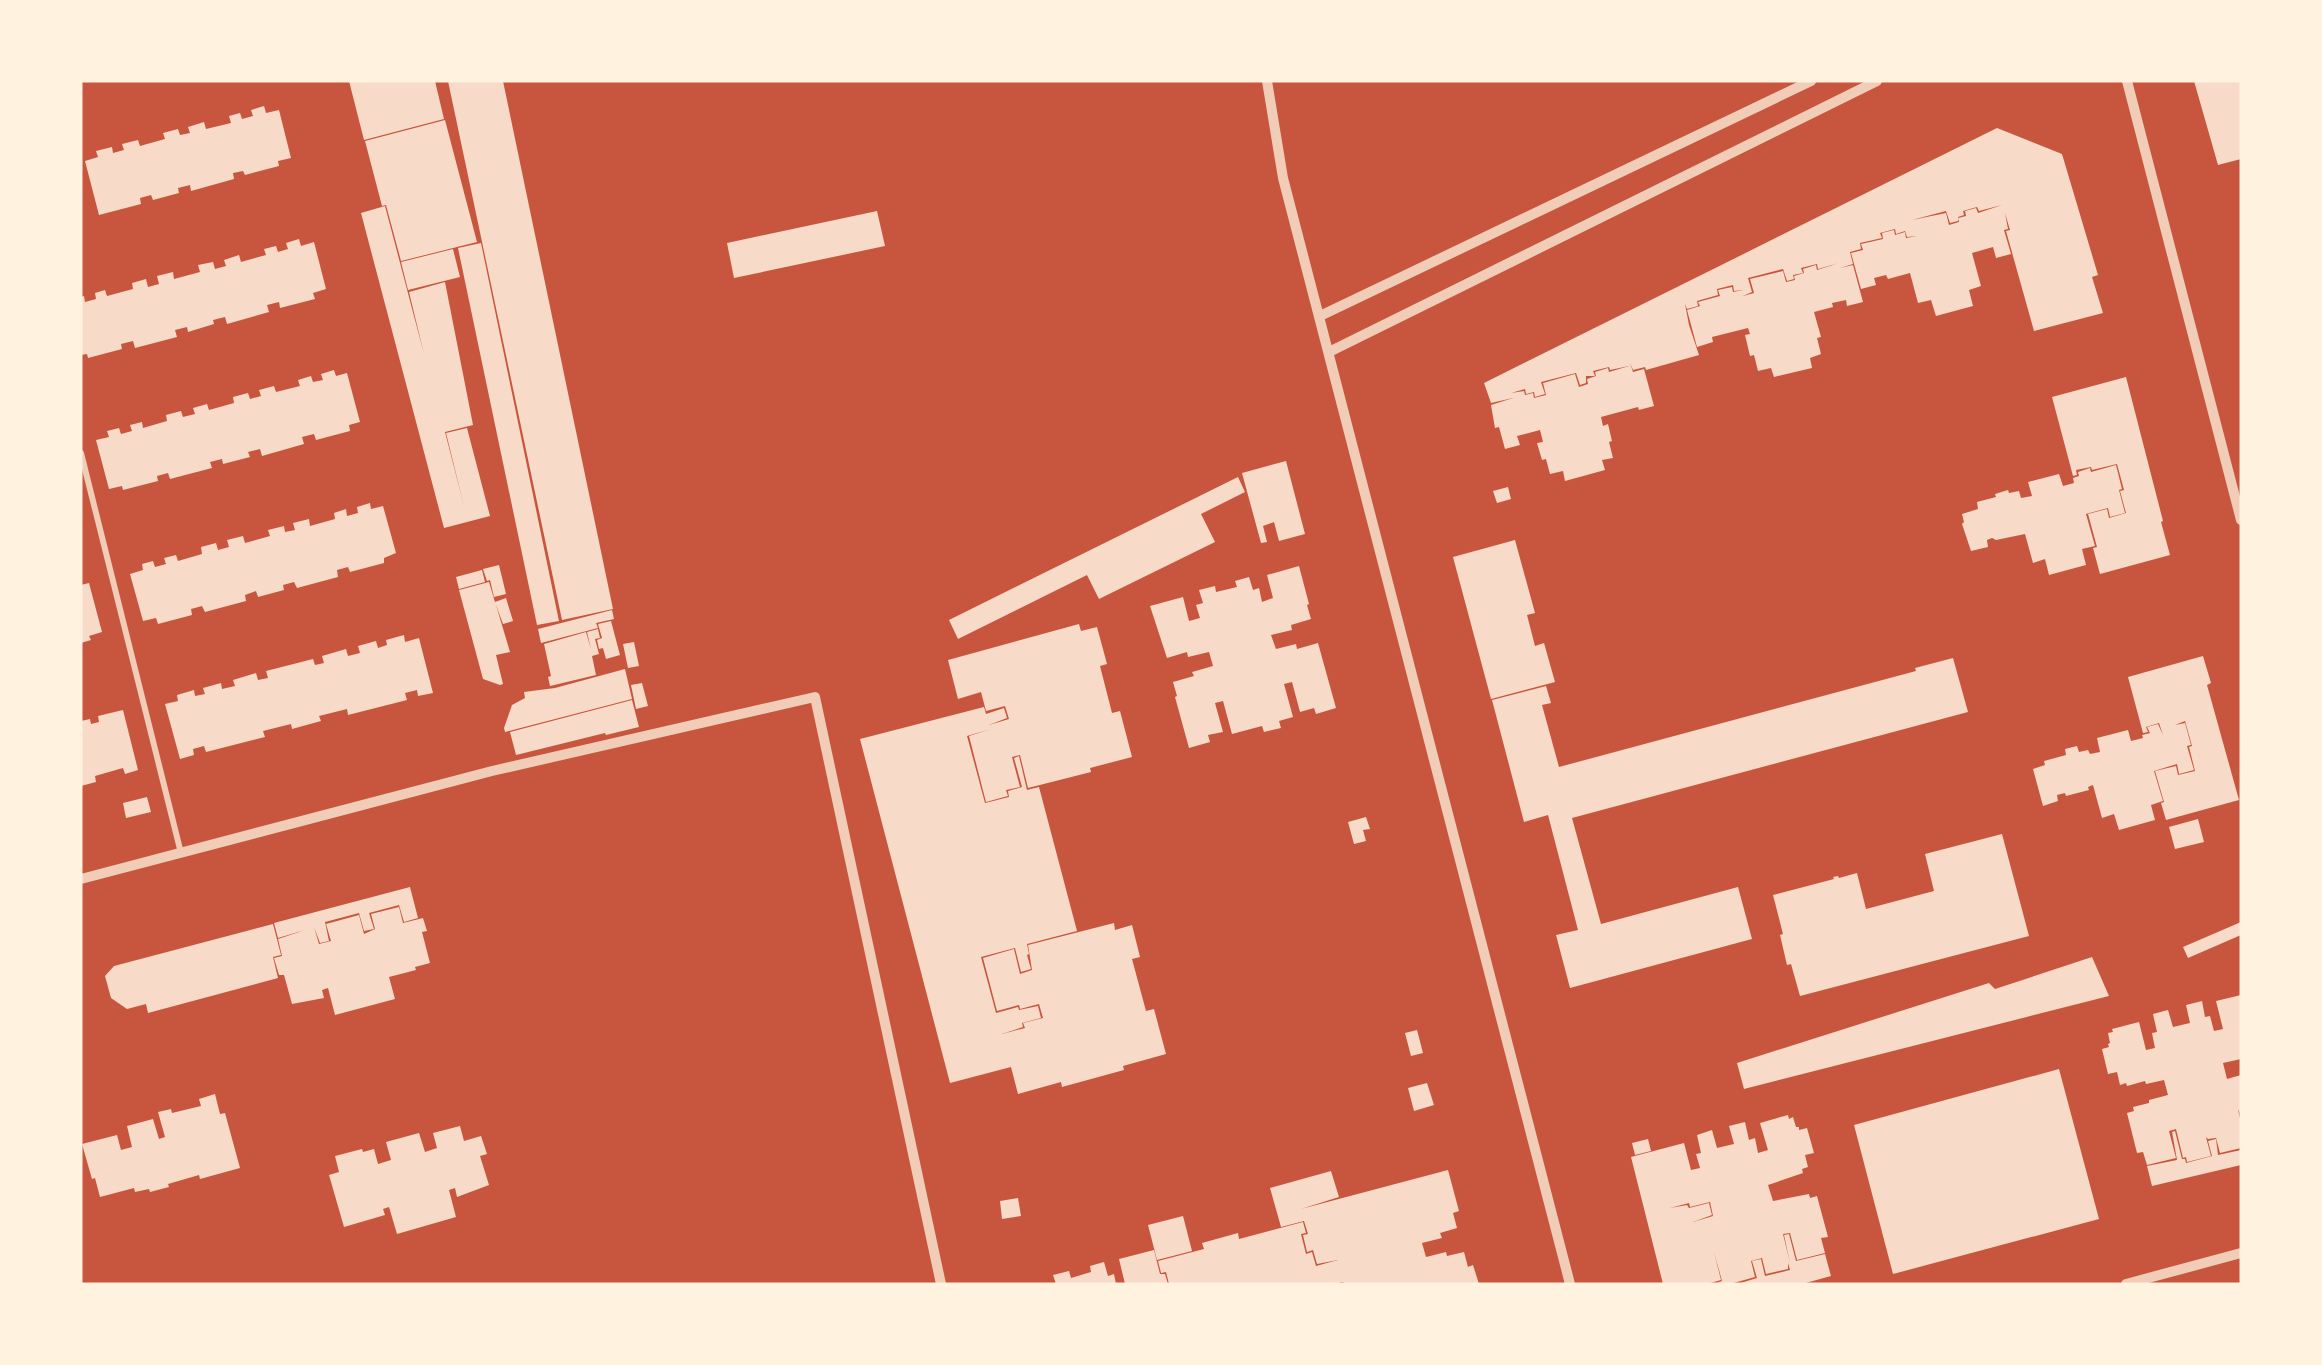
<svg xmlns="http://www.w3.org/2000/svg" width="2322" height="1365" font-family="'Titillium Web',sans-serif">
<rect width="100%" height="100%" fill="#c8553d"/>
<!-- building -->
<path fill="#f7dbc8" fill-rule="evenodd" d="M349,81H435L444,119L364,140Z
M448,81H503L613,609L562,620Z
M2194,81H2241V159L2218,165Z
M264,106L266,113L279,110L291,158L278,161L279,166L245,175L243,171L233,173L234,179L191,191L190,185L178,188L179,193L153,200L151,195L140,198L141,204L99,215L85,161L98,157L96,151L112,147L113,153L124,150L122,144L138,140L140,146L165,139L163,133L178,129L180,135L190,133L188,127L204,122L206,129L231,123L229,116L240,113L242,119L253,116L251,110Z
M445,120L477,242L401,261L386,205L382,206L365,141Z
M1997,128L2062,154L2098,275L2092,277L2103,313L2034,331L2006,231L2010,230L2005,213L2008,229L2004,230L2011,254L1996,258L1993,247L1972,253L1981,286L1969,290L1973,306L1936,316L1931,300L1918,303L1910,273L1888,279L1886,275L1874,278L1876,285L1861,289L1851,253L1863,250L1861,244L1883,239L1882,233L1894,230L1895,235L1905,232L1906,238L1917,236L1907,237L1905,231L1896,234L1895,229L1880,233L1882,238L1860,243L1861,249L1850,252L1853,264L1840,268L1853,265L1863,302L1847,306L1846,300L1832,303L1833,307L1814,312L1821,337L1817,338L1821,354L1810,358L1812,368L1774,377L1771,368L1758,371L1754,355L1750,356L1745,335L1750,334L1748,328L1712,337L1713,342L1697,347L1687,310L1700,306L1698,302L1720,296L1718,290L1732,287L1733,292L1743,290L1734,291L1733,285L1717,289L1718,295L1697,301L1698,306L1687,309L1685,304L1689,325L1699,355L1646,370L1645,367L1633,370L1630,363L1633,372L1644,369L1654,406L1639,410L1638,407L1601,417L1603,426L1608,424L1612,441L1609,442L1613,458L1602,460L1605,470L1565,481L1563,471L1550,474L1546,459L1542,460L1537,443L1543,442L1540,430L1517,436L1520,445L1505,449L1499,427L1495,428L1491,405L1513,398L1491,403L1484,383ZM2002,205L1978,213L1976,208L1965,211L1966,216L1958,218L1959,222L1949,225L1946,213L1912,220L1946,211L1950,223L1958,221V217L1964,215L1963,211L1977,207L1979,211ZM1839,263L1817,270L1816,265L1803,269L1804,273L1794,276L1795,280L1786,282L1783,271L1750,279L1754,293L1743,296L1752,292L1748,278L1783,269L1787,281L1794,279L1793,275L1803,273L1801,268L1817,264L1818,269ZM1629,366L1609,372L1608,368L1595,372L1596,376L1587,379L1588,384L1579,387L1575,374L1543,383L1546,395L1534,398L1533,393L1525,395L1524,391L1511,393L1525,389L1526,394L1534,392L1535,397L1545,394L1541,382L1576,373L1580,385L1586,383V376H1595L1593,371L1609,367L1610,370Z
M385,206L424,354L409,292L445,282L473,425L445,432L464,506L446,433L467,428L490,516L444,528L361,213Z
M877,211L885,246L734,278L727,243Z
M299,239L301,246L314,242L326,289L313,293L315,299L280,308L279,302L267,305L269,312L227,324L225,317L213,320L214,324L188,332L187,327L175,330L177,337L135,348L133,341L121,344L122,349L88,358L87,354L81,355V297L84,296L85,302L96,299L95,293L105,290L107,296L133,289L132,283L146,279L148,287L159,284L157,276L173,272L174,279L200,272L198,265L213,262L215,269L226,266L224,260L239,255L241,262L266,255L264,249L276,246L278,252L288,249L286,243Z
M481,243L559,621L537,625L458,248Z
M453,249L460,277L408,290L401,262Z
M334,370L336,376L347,373L360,422L349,425L350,431L316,440L314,434L302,437L304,444L262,456L260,449L248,452L250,457L223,464L222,459L210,462L212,468L170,479L168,473L157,476L158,481L123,490L122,486L109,489L96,440L109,437L107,431L119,428L121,434L132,431L130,425L142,422L143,428L167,421L166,415L181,411L183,417L195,414L193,408L207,404L209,410L234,403L233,397L248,393L250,399L261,396L259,390L274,386L276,392L300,386L298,380L311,376L313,382L323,380L321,374Z
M2126,377L2163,521L2161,522L2170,555L2100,574L2093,548L2097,547L2088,514L2107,509L2109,518L2126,513L2120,491L2124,490L2117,464L2092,470L2091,467L2076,470L2077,475L2073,476L2052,397Z
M1286,461L1305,534L1279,541L1274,522L1263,526L1267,542L1261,543L1242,473Z
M2116,465L2122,489L2119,490L2125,513L2110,517L2108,508L2086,514L2095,546L2082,549L2086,565L2049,575L2045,559L2033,563L2025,534L1996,540L1992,538L1987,540L1988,547L1971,551L1962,524L1964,522L1962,514L1978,509L1977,502L1996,497L1995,494L2008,490L2009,493L2019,491L2021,498L2032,496L2028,482L2059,474L2063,486L2074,483L2073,478L2079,476L2078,472L2090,468L2091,472Z
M1238,477L1245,492L1201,514L1215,542L1099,599L1087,575L958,639L949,620Z
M1508,487L1511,499L1497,503L1493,491Z
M370,503L371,509L383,506L396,553L384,558V563L350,572L348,567L337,570L338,577L297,588L294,582L283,585L284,590L258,597L256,591L245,595L246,601L205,612L202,606L191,609L192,615L158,624L156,618L143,621L130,574L143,570L142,564L153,561L155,567L166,564L164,558L176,555L178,561L202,554L201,547L216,543L218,550L229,547L227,540L243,536L245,543L270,536L268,530L284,526L285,532L295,530L293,523L309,519L310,526L335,519L334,513L346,509L347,516L358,513L357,507Z
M1515,540L1535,613L1527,615L1535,646L1544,643L1555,682L1491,699L1453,557Z
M499,565L506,594L494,597L490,580L487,581L483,569Z
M1299,566L1309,604L1307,605L1311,619L1291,625L1292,630L1271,635L1276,649L1296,644L1297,649L1318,643L1336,708L1316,714L1314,708L1300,712L1292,682L1284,684L1293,717L1279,721L1281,728L1264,732L1262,726L1232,734L1223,701L1215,703L1223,732L1208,735L1210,742L1189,748L1175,697L1177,696L1173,682L1194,676L1192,672L1213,666L1209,652L1188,657L1187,652L1167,658L1150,606L1183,597L1189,621L1200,618L1196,605L1203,603L1199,590L1215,586L1216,592L1237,587L1235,581L1249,577L1253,590L1259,588L1262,602L1273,598L1267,575Z
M482,570L485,582L459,589L456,577Z
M489,582L495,602L506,598L513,621L503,624L496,605L510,652L496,655L503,684L500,685L483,679L459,590Z
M89,583L102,632L89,636L91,640L81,643V585Z
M612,610L614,619L596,623L598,628L541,643L538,629Z
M611,621L620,655L606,659L603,648L599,649L597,640L602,638L598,624Z
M1079,624L1081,631L1097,627L1107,664L1100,666L1112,713L1120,711L1132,757L1090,768L1091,772L1028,788L1020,755L1012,757L1020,787L1006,790L1008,796L986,802L969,736L991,729L967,736L985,803L1009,797L1008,791L1022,787L1014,758L1019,756L1027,790L1039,787L1077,931L1027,944L1029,954L1027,955L1031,969L1021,972L1015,948L981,957L996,1013L1018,1007L1019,1010L1038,1006L1041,1018L1022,1023L1023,1027L1002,1034L1025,1028L1023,1023L1043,1018L1039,1004L1020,1009L1019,1005L997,1011L983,958L1014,949L1020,974L1032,970L1028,945L1114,923L1115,930L1132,925L1140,957L1132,959L1146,1011L1154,1009L1166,1054L1123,1066L1124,1070L1062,1087L1061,1082L1018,1094L1011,1067L950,1083L860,739L984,707L986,714L1004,708L1007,718L989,725L1009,719L1005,706L986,711L981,692L958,699L948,660Z
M598,629L600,638L595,639L599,654L592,656L596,675L550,686L548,677L551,676L544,644L586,632L591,649L587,632Z
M404,635L405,642L419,638L433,693L418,696L417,690L405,693L407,700L348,715L347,709L319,716L321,721L292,729L291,724L263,731L265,737L206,752L204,746L193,749L194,755L180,759L165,704L178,701L177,695L194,690L195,696L205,694L203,688L221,683L222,689L235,686L233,680L256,673L258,680L268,678L266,671L313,659L315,665L324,663L322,656L346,649L348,656L360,653L358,646L376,641L378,648L387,645L386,640Z
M634,642L639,666L628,668L623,644Z
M2203,656L2211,683L2207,685L2239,800L2166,820L2161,803L2164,802L2155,771L2176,766L2178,775L2195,771L2189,747L2192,746L2185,721L2175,725L2185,723L2191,745L2187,746L2194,770L2179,774L2177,764L2154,771L2163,801L2151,805L2155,820L2119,830L2114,814L2102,818L2093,785L2088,787L2089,790L2066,796L2065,793L2057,795L2058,801L2043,806L2033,769L2045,765L2044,761L2066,755L2065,749L2077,746L2079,752L2088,750L2090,754L2100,752L2097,738L2128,730L2131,741L2143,738L2142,735L2150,733L2147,727L2158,724L2163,735L2159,723L2146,727L2148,732L2143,733L2128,677Z
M1953,658L1968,712L1572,818L1601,924L1738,887L1752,939L1570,988L1556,935L1578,930L1548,815L1524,822L1492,700L1546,686L1551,703L1542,705L1559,767L1916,671L1915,668Z
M625,669L632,699L505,732L504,728L512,705L525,698L524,692L555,688Z
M642,683L648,706L636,709L631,685Z
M632,700L639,727L606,735L605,733L516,755L510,732Z
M123,710L138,770L125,774L123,768L95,776L96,782L81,786V721L90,719L91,724L99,722L98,716Z
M147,797L151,812L126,818L123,803Z
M1366,817L1370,829L1363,830L1366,841L1354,844L1348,822Z
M2198,819L2204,842L2175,849L2169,827Z
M2002,834L2029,936L1800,996L1791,964L1787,965L1780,935L1783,934L1773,895L1834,879L1833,877L1838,876L1839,878L1857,873L1866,909L1934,891L1925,854Z
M410,887L418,918L404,922L399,905L369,913L374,929L364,931L359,913L325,922L329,941L320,943L314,927L319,944L331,941L326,924L359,915L364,934L375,929L371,914L399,907L403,923L423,918L427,931L422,932L430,963L415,967L416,970L389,977L395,999L335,1015L328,988L322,990L324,998L292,1004L284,975H279L274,958L282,956L278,939L305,930L278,938L274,923Z
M2241,922V935L2188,958L2183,947Z
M273,924L281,955L273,957L278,978L148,1013L146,1004L127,1009L111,998L105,976L114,966Z
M2092,957L2109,996L1744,1089L1737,1063L1989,983L1995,989Z
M2241,995V1059L2223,1063L2227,1079L2241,1075V1116L2238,1109L2241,1123V1148L2220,1153L2215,1134L2216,1138L2208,1139L2206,1137L2211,1156L2187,1162L2186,1157L2183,1158L2176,1129L2169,1131L2176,1158L2147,1165L2143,1152L2137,1153L2127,1113L2134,1111L2133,1107L2149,1103V1100L2168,1095L2164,1080L2146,1084L2145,1081L2127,1086L2126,1083L2120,1085L2117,1072L2108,1074L2102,1049L2109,1047L2108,1044L2110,1043L2108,1033L2113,1032L2112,1029L2139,1022L2146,1050L2155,1048L2152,1033L2157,1032L2153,1014L2168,1010L2173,1027L2190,1023L2186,1005L2202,1001L2205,1017L2210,1016L2214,1031L2223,1029L2216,1001Z
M1417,1030L1423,1053L1411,1056L1405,1033Z
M2059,1069L2099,1219L1893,1274L1854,1125Z
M1427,1083L1434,1105L1414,1111L1408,1088Z
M215,1094L220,1114L225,1113L240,1168L200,1179L199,1175L168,1184L169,1187L150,1192L149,1189L135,1192L134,1188L100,1197L95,1178L92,1179L82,1144L117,1135L121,1150L132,1147L127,1126L153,1119L159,1139L165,1137L158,1112L171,1109L172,1113L201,1106L199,1099Z
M1788,1115L1789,1119L1793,1117L1796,1127H1799V1130L1807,1128L1814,1153L1805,1155L1808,1167L1802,1169L1803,1173L1768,1185L1773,1201L1809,1194L1810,1198L1817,1196L1828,1237L1821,1238L1825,1253L1797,1260L1790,1233L1783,1234L1790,1263L1784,1235L1789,1234L1796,1261L1825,1254L1831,1276L1802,1284H1737L1757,1278L1752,1261L1761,1259L1765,1276L1790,1270L1788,1263V1269L1766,1274L1762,1258L1751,1261L1755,1277L1730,1284H1714L1722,1281L1714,1252L1721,1280L1707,1284H1663L1631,1157L1684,1143L1691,1170L1700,1168L1696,1154L1701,1153L1697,1135L1712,1130L1717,1148L1734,1144L1729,1126L1745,1122L1749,1140L1755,1138L1758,1153L1768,1150L1760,1123ZM1710,1202L1713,1216L1693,1222L1712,1215L1709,1203L1689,1208L1687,1205L1670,1208L1689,1203L1690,1207Z
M460,1126L464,1141L481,1136L487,1154L480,1156L489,1185L457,1197L455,1188L449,1190L456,1217L397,1234L389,1207L383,1209L385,1215L344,1227L329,1175L339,1172L335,1156L362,1149L363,1152L374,1149L378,1164L391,1160L386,1142L419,1133L425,1152L437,1148L433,1133Z
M2175,1131L2182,1159H2185L2186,1163L2212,1156L2208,1141L2216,1139L2218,1155L2241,1150V1165L2152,1186L2147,1166L2177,1160L2172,1132Z
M1648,1139L1651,1151L1635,1155L1632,1143Z
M1448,1170L1459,1211L1453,1213L1457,1228L1440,1233L1442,1238L1422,1243L1426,1257L1446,1252L1447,1256L1464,1252L1468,1267L1473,1265L1479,1284H1344L1343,1282L1334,1284H1169L1166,1272L1161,1273L1158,1261L1204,1249L1202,1243L1238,1233L1239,1239L1303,1222L1306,1233L1301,1234L1306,1254L1312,1252L1316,1266L1338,1260L1317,1264L1313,1250L1307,1252L1303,1235L1308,1234L1304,1221L1281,1227L1270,1188L1331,1171L1339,1197L1301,1209Z
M1018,1198L1021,1216L1002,1219L1000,1201Z
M1183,1216L1192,1251L1157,1260L1148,1225Z
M1154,1250L1160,1274H1165L1168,1284H1125L1119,1259Z
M1104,1262L1108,1276L1114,1274L1116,1284H1056L1053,1275L1069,1271L1071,1278L1091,1272L1090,1266Z"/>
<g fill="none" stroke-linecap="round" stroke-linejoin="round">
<!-- minor -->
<path stroke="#f1ccb7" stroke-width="6" d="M81,453L181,853"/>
<!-- tertiary -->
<path stroke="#f1ccb7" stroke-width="10" d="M1267,81L1283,178L1570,1284
M2127,81L2241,520
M1320,316L1811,81
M1329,352L1877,81
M81,879L492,771L815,697L941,1284
M2126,1284L2241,1253"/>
</g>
<!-- border -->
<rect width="2322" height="1365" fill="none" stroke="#fff3e0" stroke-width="165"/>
</svg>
